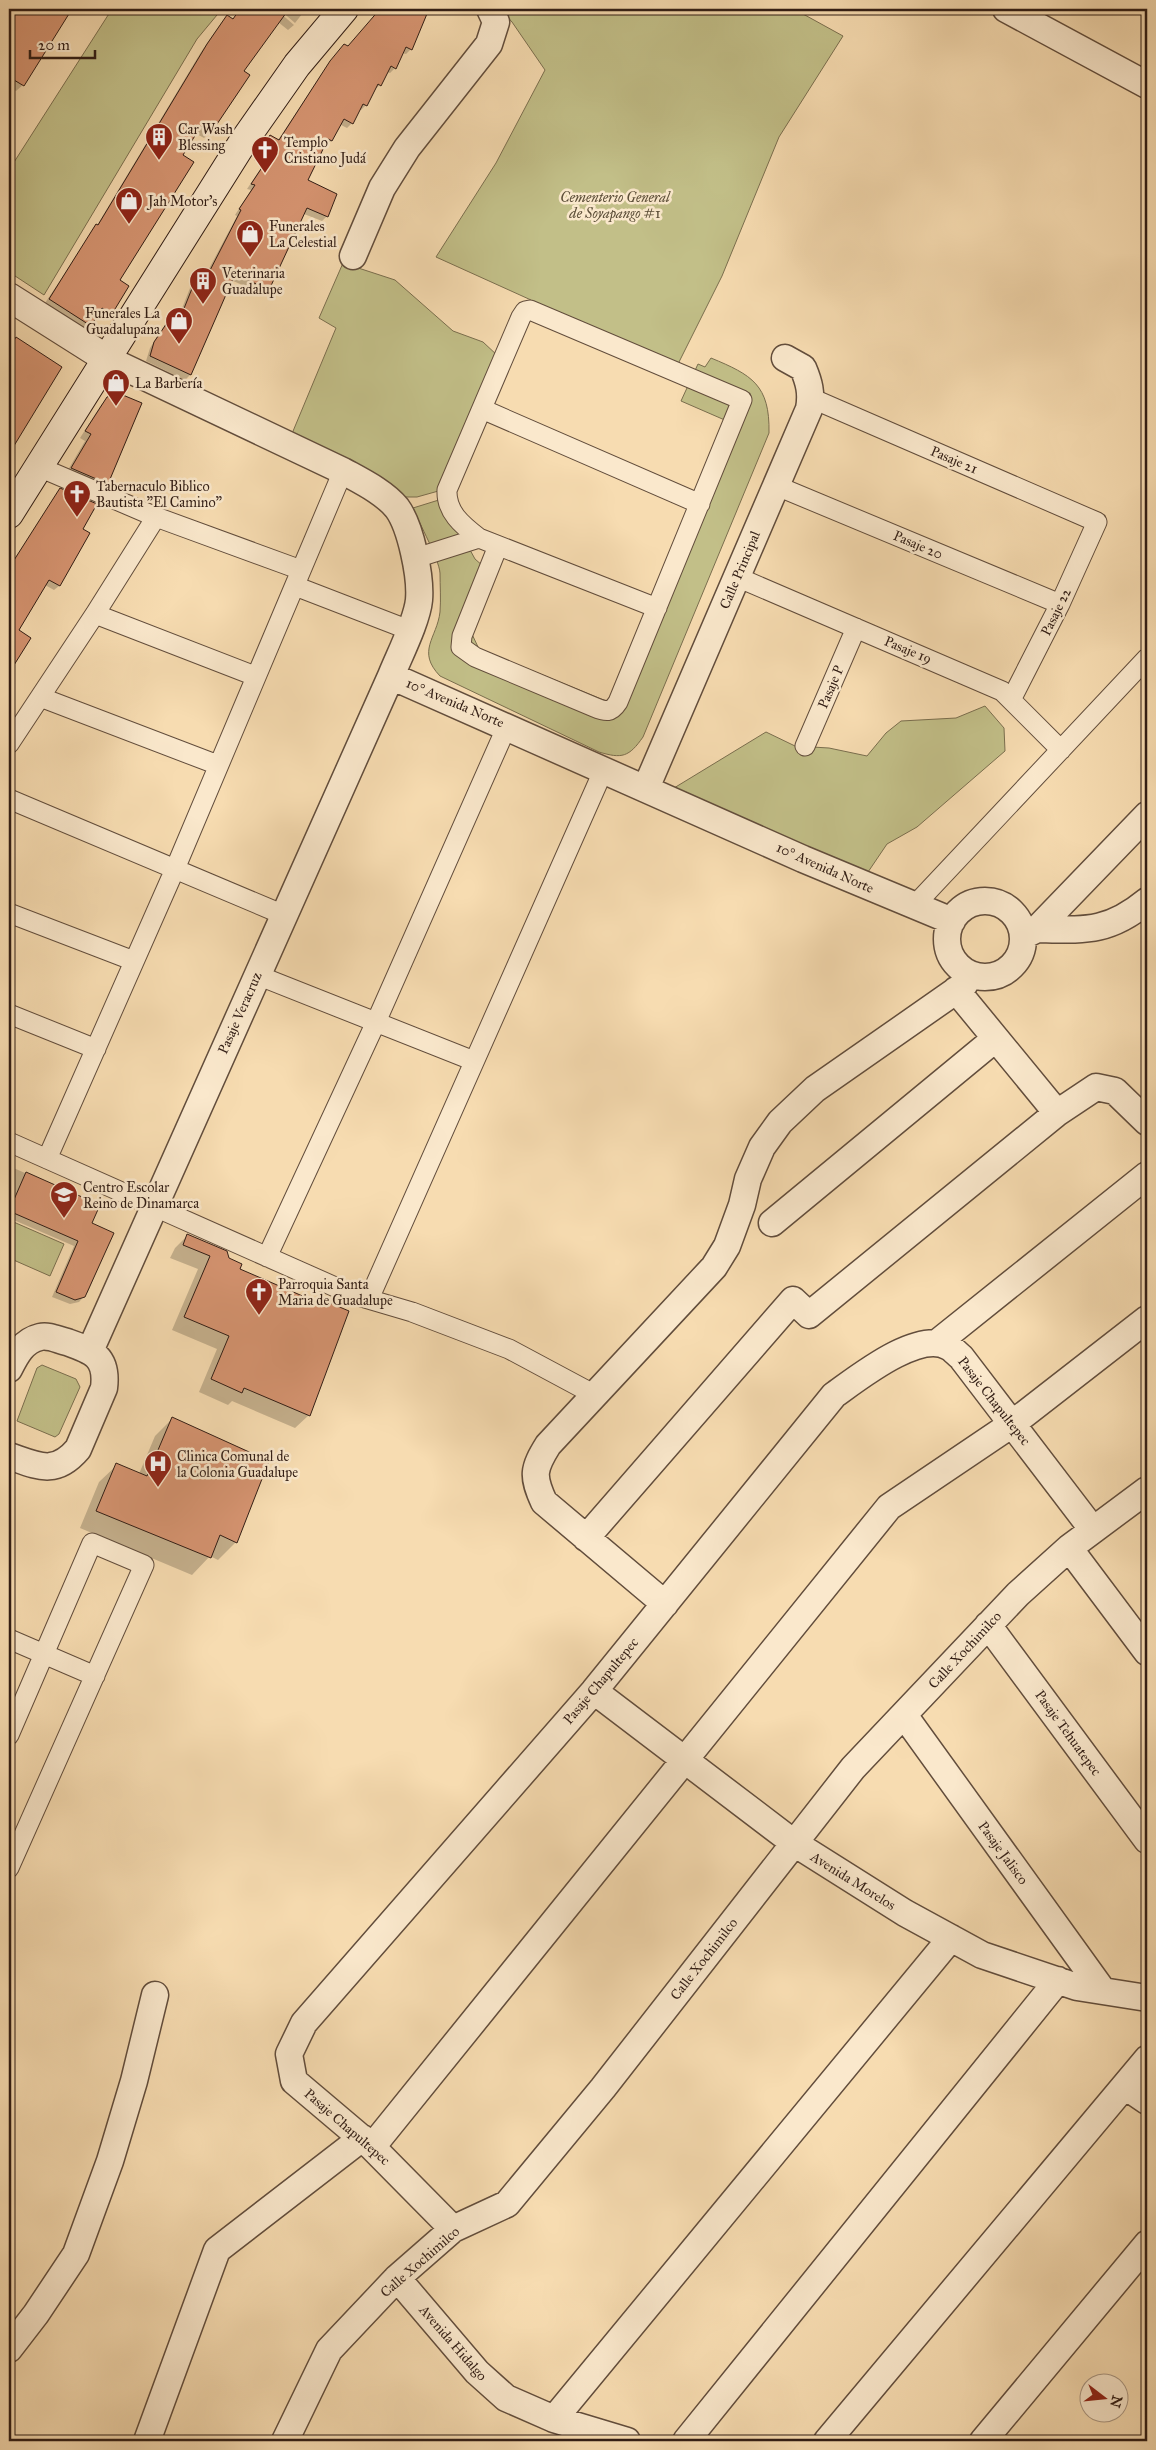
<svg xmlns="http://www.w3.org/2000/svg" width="1156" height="2450" font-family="'IM FELL Great Primer',serif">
<rect width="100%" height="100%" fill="#f7dcb1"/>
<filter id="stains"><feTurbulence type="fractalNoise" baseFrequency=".004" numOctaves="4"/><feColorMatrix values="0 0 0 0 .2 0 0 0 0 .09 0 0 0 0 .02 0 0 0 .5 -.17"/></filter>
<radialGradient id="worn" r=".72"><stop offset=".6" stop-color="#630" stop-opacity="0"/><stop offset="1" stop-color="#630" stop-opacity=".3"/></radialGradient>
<!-- green -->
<path fill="#c2bf88" stroke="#7a6e4e" d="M112,9H222L197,39L44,295L9,272V170Z
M500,9H794L843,36L779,137L722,276L676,368L539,310L531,300L436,257L496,163L545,70L512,22Z
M343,263L395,280L453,331L483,342L498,356L442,490L417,497H399L291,436L336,328L319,318Z
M711,358C752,375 770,385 769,433L643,737C629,757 622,759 599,752L440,676C416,651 437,638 440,612C441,599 440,585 440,573C439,559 419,523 413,508L442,499L475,559L491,573L470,630L479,649L611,703L727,421L681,401L698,364L705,367Z
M985,706L1004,728L1005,751L917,827L887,844L866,875L674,788L766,732L795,746L829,748L867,756L886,733L901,721L956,718Z
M9,1220L64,1244L50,1276L9,1258Z
M42,1365L76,1379L80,1387L59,1434L55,1437L17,1421L37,1368Z"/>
<!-- shadow -->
<path fill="#0003" d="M9,9H71L23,85L16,91L9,87Z
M240,9H306L295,23L280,10L279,12L294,25L288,30L278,22L242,71L210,132L204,138L195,133L181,155L118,280L128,286L111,314L104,320L97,315L84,332L43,306L96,227L201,52L221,23L227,17L232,20Z
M383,9H429L411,49L406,54L402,53L395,68L390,73L387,72L380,85L374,90L366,105L361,110L359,109L352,123L347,128L339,124L331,141L326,146L324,145L307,181L327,216L322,221L304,214L268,289L263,294L231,280L190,375L185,380L146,361L150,348L166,323L171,318L177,321L192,283L197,278L203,280L237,216L235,215L251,190L247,189L263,165L254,160L266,141L271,136L278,140L326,68L339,51L348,47Z
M12,343V444L9,441V349Z
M108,398L107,484L100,490L65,475L85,441L80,438L101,405Z
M60,490L81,529L70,568L59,586L54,590L45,585L17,630L9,667V567Z
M9,1166L98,1205L90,1224L112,1234L88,1292L79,1302L70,1304L52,1297L74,1246L9,1218Z
M188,1235L228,1259L239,1270L327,1308L309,1415L295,1428L232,1401L228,1405L199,1392L217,1349L172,1330L198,1269L170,1258L175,1248Z
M172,1419L236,1542L218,1560L210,1556L192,1575L80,1528L99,1482L117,1465L139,1474L155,1436Z"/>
<!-- building -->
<path fill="#d69471" stroke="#311d15" d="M9,9H72L24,86L9,77Z
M240,9H289L244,71L250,75L211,133L201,126L183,155L194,162L120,280L129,286L112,314L102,308L91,326L49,299L96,224L98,225L207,44L227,15L233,19Z
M380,9H429L412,50L406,47L396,69L391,66L381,86L378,84L367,106L363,104L353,124L344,119L332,141L328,139L308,180L337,194L328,217L307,208L269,290L235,274L191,375L150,356L154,342L171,317L179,321L197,276L205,280L241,210L239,209L255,185L251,184L267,160L258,154L270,135L279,140L330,61L344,44L348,46Z
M16,337L62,367L9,454V349Z
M118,393L142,403L108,484L71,468L91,434L85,431L107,397Z
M60,488L97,504L83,529L90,533L60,586L49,580L19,630L31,638L9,673V568Z
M26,1172L100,1205L92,1223L114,1233L85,1297L75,1300L56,1292L78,1241L9,1211Z
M187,1234L227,1251L229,1258L242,1264L240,1269L328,1307L330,1303L349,1311L310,1416L244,1388L242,1393L211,1379L229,1336L184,1317L210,1256L183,1245Z
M172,1417L269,1461L237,1543L220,1535L211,1558L96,1511L116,1463L147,1476Z"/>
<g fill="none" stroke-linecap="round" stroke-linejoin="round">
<defs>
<path id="pedestrian" d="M811,398L1097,522L1060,604L1011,700
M482,409L700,504
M39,467L156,517L301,570
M777,486L1060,604
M498,546L462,636L461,647L475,657L594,707C606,712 611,713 618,702L742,400L530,310L525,311L521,317L447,490C446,512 462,525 479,538L657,608
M416,558L479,538
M737,577L1002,691L1061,750
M295,586L409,630
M95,614L255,676
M40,697L218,765
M9,744L95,614L156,517
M805,746L856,628
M9,799L284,915
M913,907L1147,658
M9,913L134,961
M257,975L474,1061
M9,1014L96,1049
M9,1142L351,1294L412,1312L509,1349L595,1395
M47,1159L175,869L343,471
M267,1257L376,1022L507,726
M369,1299L604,769
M9,1639L95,1676
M9,1735L92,1543L144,1565L9,1868"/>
<path id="minor" d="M1006,9L1147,85
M353,256L382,188L407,148L489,44L496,22L490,9
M391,676L803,859L952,921
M646,788L809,409C812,393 809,382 803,368L785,358
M947 939a38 38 0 1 1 76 0a38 38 0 1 1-76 0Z
M1037,929C1085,930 1108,933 1147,901
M1023,936L1037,929L1147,815
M956,990L1057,1113
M772,1223L995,1039
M937,1343L1147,1175
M90,1351L391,676C399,656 417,621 419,600C421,577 411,527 397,508C384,492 361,481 343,471L107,359
M9,1369C16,1355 23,1341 40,1337C49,1335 58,1340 67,1342C92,1351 108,1356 104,1388L78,1449C55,1476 38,1466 9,1456
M586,1538L793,1300L809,1315L1057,1113L1096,1087L1115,1091L1147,1122
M1069,1548L1147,1652
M665,1604L544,1502C532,1476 533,1469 548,1445L714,1267L727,1246L742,1205L748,1179L762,1147L780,1122L815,1089L964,985L970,974
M988,1625L1147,1840
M594,1691L794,1843L905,1913L982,1955L1077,1987L1147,1998
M904,1715L1103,1991
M1125,2086L1147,2101
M372,2147L889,1507L1012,1424L1147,1319
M453,2229L372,2147L294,2081L289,2054L304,2023L594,1691L834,1395C858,1378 919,1329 949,1347C953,1349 957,1354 961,1357L1093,1530
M397,2278L477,2372L506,2398L554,2419L627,2441
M9,2349L36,2314L76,2254L110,2161L134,2081L155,1995
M554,2419L951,1938
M147,2441L217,2250L362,2138
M285,2441L329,2350L397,2278L453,2229L507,2204L603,2088L853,1768L1018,1594L1069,1548L1147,1490
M686,2441L1058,1980
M827,2441L1147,2059
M983,2441L1147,2244"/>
<path id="tertiary" d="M9,297L107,359"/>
<path id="secondary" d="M9,514L243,142L297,65L344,9"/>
</defs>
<!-- pedestrian casing -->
<use href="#pedestrian" stroke="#624d3c" stroke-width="21"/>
<!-- minor casing -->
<use href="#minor" stroke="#624d3c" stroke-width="29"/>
<!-- tertiary casing -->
<use href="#tertiary" stroke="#624d3c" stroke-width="30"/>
<!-- secondary casing -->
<use href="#secondary" stroke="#311d15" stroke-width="30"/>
<!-- pedestrian -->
<use href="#pedestrian" stroke="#fae8cc" stroke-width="19"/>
<!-- minor -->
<use href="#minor" stroke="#fae8cc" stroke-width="26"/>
<!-- tertiary -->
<use href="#tertiary" stroke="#fae8cc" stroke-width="28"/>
<!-- secondary -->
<use href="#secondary" stroke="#fae8cc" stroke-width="28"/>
</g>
<!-- icons -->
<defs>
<symbol id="building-pin" viewBox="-11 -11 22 30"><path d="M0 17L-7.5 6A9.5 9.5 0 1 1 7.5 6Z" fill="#8f2418" stroke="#fae8cc"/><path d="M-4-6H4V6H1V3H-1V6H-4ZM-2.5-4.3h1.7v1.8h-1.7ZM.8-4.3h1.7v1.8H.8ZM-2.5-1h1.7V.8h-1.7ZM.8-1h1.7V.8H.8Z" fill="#fff"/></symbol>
<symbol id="church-pin" viewBox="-11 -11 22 30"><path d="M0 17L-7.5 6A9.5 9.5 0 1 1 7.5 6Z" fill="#8f2418" stroke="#fae8cc"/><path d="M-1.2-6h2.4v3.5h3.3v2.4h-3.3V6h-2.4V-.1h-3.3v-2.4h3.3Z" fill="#fff"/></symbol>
<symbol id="shop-pin" viewBox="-11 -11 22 30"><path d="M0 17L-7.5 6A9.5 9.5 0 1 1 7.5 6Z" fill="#8f2418" stroke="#fae8cc"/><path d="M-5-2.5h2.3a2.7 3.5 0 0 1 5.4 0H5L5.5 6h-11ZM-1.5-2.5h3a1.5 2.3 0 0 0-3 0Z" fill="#fff"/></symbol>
<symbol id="school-pin" viewBox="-11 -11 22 30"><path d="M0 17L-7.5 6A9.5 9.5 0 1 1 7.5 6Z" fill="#8f2418" stroke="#fae8cc"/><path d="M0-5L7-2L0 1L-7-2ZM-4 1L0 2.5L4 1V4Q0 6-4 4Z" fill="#fff"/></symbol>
<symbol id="hospital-pin" viewBox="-11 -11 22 30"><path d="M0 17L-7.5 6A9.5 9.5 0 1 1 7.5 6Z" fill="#8f2418" stroke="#fae8cc"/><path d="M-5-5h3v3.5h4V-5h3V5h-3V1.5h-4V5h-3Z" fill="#fff"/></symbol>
</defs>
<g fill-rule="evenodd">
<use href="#building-pin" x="143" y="121" width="32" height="43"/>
<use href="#church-pin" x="249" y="134" width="32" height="43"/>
<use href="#shop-pin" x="113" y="185" width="32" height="43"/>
<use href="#shop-pin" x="234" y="218" width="32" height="43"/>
<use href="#building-pin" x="187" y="265" width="32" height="43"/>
<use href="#shop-pin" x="163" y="305" width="32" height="43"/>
<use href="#shop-pin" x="100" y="367" width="32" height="43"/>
<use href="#church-pin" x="61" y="478" width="32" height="43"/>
<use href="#school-pin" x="48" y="1179" width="32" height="43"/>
<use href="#church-pin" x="243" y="1276" width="32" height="43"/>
<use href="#hospital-pin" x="142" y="1448" width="32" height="43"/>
</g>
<g text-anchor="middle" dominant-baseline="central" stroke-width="5" stroke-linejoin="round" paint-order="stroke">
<!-- poi labels -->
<g font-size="14" fill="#311d15" stroke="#fae8cc" text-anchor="start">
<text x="178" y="129">Car Wash<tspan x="178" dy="16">Blessing</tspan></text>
<text x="284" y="142">Templo<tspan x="284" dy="16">Cristiano Judá</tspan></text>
<text x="148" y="201">Jah Motor's</text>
<text x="269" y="226">Funerales<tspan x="269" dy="16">La Celestial</tspan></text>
<text x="222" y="273">Veterinaria<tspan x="222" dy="16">Guadalupe</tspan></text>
<text x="160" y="313" text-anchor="end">Funerales La<tspan x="160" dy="16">Guadalupana</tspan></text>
<text x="135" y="383">La Barbería</text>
<text x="96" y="486">Tabernaculo Biblico<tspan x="96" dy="16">Bautista "El Camino"</tspan></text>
<text x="83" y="1187">Centro Escolar<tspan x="83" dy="16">Reino de Dinamarca</tspan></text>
<text x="278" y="1284">Parroquia Santa<tspan x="278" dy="16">Maria de Guadalupe</tspan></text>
<text x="177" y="1456">Clinica Comunal de<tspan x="177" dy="16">la Colonia Guadalupe</tspan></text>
</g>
<!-- park labels -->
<g font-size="14" font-style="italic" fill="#5c4e38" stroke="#fae8cc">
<text x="615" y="197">Cementerio General<tspan x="615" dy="16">de Soyapango #1</tspan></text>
</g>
<!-- street labels -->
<g font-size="14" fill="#311d15" stroke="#fae8cc">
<text transform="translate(954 460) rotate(23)">Pasaje 21</text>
<text transform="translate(918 545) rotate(23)">Pasaje 20</text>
<text transform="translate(740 570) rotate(-67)">Calle Principal</text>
<text transform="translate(1056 612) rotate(-64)">Pasaje 22</text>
<text transform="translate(908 650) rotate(23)">Pasaje 19</text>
<text transform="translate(831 687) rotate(-67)">Pasaje P</text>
<text transform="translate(455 703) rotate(23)">10° Avenida Norte</text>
<text transform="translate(825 868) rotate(24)">10° Avenida Norte</text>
<text transform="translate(240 1013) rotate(-66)">Pasaje Veracruz</text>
<text transform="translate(994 1401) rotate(52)">Pasaje Chapultepec</text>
<text transform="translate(965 1650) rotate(-47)">Calle Xochimilco</text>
<text transform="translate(601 1681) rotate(-50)">Pasaje Chapultepec</text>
<text transform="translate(1068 1733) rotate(54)">Pasaje Tehuatepec</text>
<text transform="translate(1003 1853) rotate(54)">Pasaje Jalisco</text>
<text transform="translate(853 1881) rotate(32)">Avenida Morelos</text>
<text transform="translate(704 1959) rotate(-52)">Calle Xochimilco</text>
<text transform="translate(347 2127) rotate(41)">Pasaje Chapultepec</text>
<text transform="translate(420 2262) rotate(-41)">Calle Xochimilco</text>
<text transform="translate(453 2343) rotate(49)">Avenida Hidalgo</text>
</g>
</g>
<!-- margin -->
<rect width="1156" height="2450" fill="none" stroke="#f7dcb1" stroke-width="30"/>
<rect x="10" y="10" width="1136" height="2430" fill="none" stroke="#311d15" stroke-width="2.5"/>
<rect x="15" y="15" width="1126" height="2420" fill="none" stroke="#311d15"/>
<!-- north arrow -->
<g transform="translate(1104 2398) rotate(106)"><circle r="24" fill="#fae8cc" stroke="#aa9783"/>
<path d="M0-4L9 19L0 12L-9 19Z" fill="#8f2418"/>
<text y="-8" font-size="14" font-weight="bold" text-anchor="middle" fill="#311d15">N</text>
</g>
<!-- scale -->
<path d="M30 50v8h65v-8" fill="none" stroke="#311d15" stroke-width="2.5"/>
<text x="38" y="50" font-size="15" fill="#311d15" stroke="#fae8cc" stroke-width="4" paint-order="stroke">20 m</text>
<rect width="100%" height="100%" filter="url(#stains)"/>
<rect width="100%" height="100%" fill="url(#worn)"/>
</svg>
